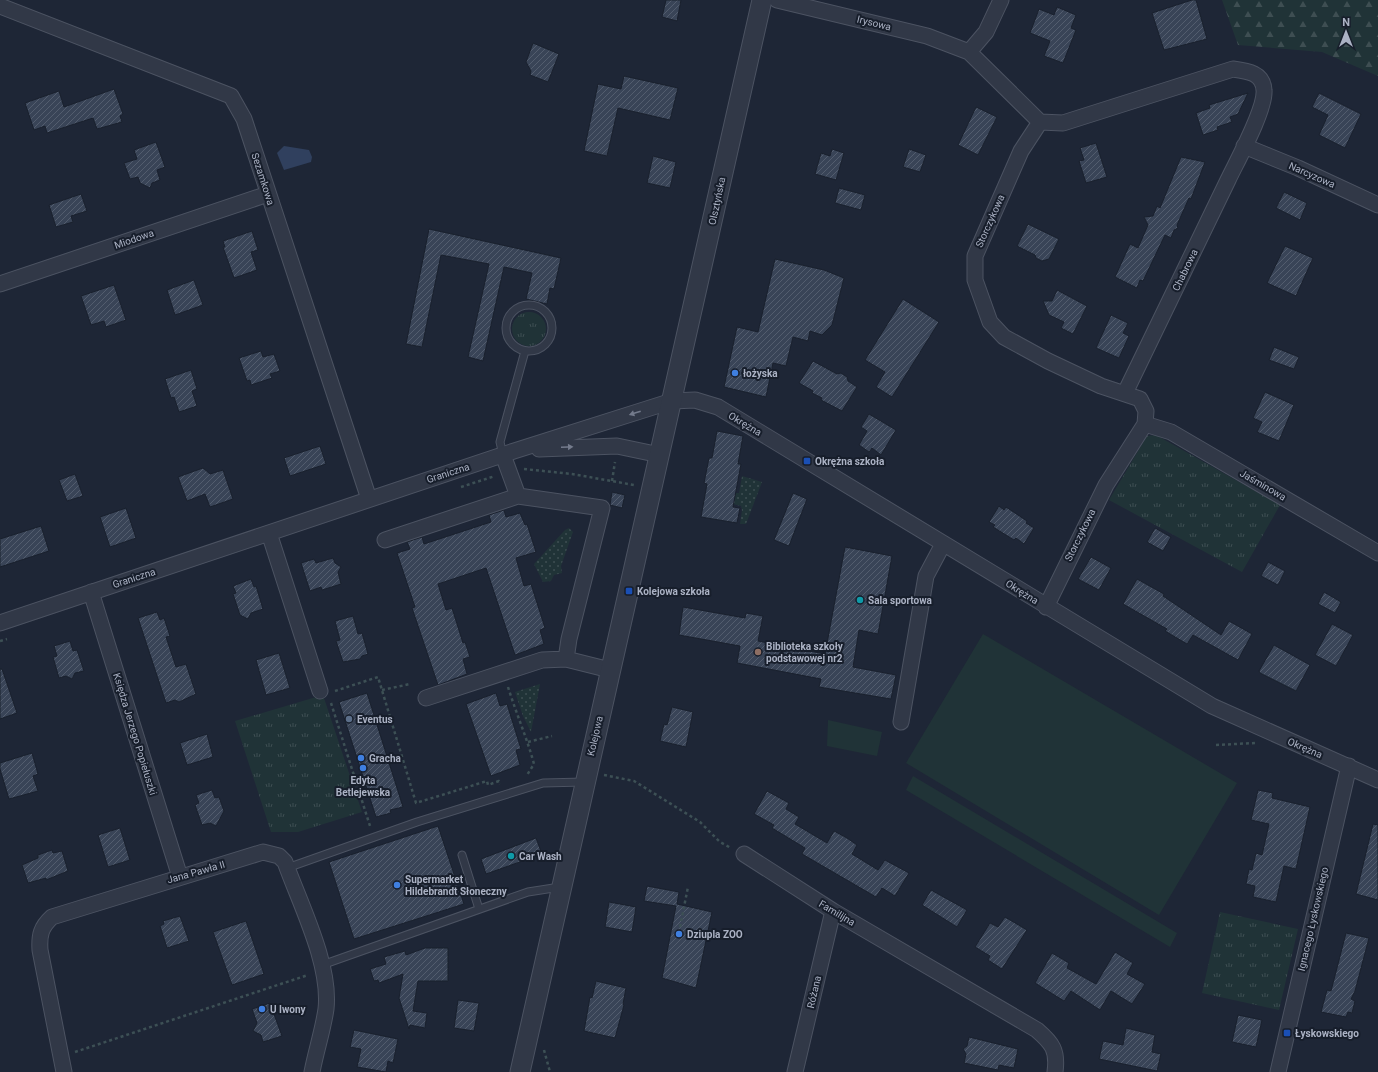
<svg xmlns="http://www.w3.org/2000/svg" width="1378" height="1072" font-family="Roboto,sans-serif">
<defs>
<pattern id="grass-tufts" width="24" height="20" patternUnits="userSpaceOnUse"><rect width="24" height="20" fill="#203337"/><path d="M3 7l-1-3M5 7V3M7 7l1-3M15 17l-1-3M17 17v-4M19 17l1-3" fill="none" stroke="#3e4e52"/></pattern>
<pattern id="forest-firs" width="22" height="20" patternUnits="userSpaceOnUse"><rect width="22" height="20" fill="#203337"/><path d="M5 1l3.5 6h-7zM16 11l3.5 6h-7z" fill="#3e4e52"/></pattern>
<pattern id="park-dots" width="8" height="8" patternUnits="userSpaceOnUse"><rect width="8" height="8" fill="#203337"/><path d="M2 2h.1M6 6h.1" fill="none" stroke="#3e4e52" stroke-width="1.8" stroke-linecap="round"/></pattern>
<pattern id="building-hatch" width="6" height="6" patternUnits="userSpaceOnUse"><rect width="6" height="6" fill="#394457"/><path d="M-1 1l2-2M0 6l6-6M5 7l2-2" fill="none" stroke="#535d6e"/></pattern>
</defs>
<rect width="100%" height="100%" fill="#1e2636"/>
<!-- grass -->
<path fill="url(#grass-tufts)" d="M512 329a17 17 0 1 1 34 0a17 17 0 1 1-34 0Z
M1156,435L1280,505L1242,572L1109,500L1147,436Z
M323,695L362,812L298,832H271L235,721Z
M1220,912L1298,929L1279,1010L1202,993Z"/>
<!-- forest -->
<path fill="url(#forest-firs)" d="M1222,0H1378V76L1322,52L1238,45Z"/>
<!-- park -->
<path fill="url(#park-dots)" d="M742,476L762,482L746,524H740L742,510L741,506L733,504L735,493H739Z
M569,528L573,532L561,566L562,573L554,575L551,581L543,582L534,564L565,530Z
M540,684L531,732L523,716L515,692Z"/>
<!-- pitch -->
<path fill="#203337" d="M983,634L1237,783L1159,915L906,763Z
M828,720L882,732L877,756L827,746Z
M913,776L1177,933L1170,947L906,790Z"/>
<!-- water -->
<path fill="#30405e" d="M284,146L309,150L312,157L311,162L284,170L277,153Z"/>
<!-- building -->
<path fill="url(#building-hatch)" stroke="#19202d" d="M666,0H681L677,21L662,17Z
M1192,0H1196L1207,39L1164,50L1152,13Z
M1057,7L1076,15L1071,28L1076,30L1063,63L1044,56L1050,41L1030,33L1039,9L1054,15Z
M533,43L559,54L548,82L530,75L531,71L526,62Z
M624,76L678,88L670,120L618,108L607,156L584,151L598,84L621,89Z
M114,89L123,114L120,116L122,122L97,129L93,118L47,133L45,126L34,130L25,103L59,91L64,107Z
M1248,93L1238,114L1230,117L1232,122L1217,127L1218,130L1203,135L1196,113L1210,108L1209,105Z
M1319,93L1361,114L1345,148L1319,135L1328,115L1312,107Z
M976,107L997,117L978,155L958,145Z
M156,142L165,167L157,170L160,180L152,183L150,188L140,183L138,177L130,179L124,163L137,159L134,150Z
M1096,143L1107,177L1086,183L1079,161L1084,160L1080,148Z
M832,149L844,153L836,180L815,174L821,153L830,156Z
M909,149L926,155L920,172L903,167Z
M653,156L676,162L670,188L647,183Z
M1181,157L1205,162L1191,199L1189,198L1177,225L1178,228L1174,230L1171,238L1165,235L1143,281L1140,280L1137,288L1115,277L1130,244L1138,248L1148,225L1144,217L1153,216L1157,206L1160,208Z
M839,188L865,195L861,210L835,203Z
M1284,192L1307,203L1300,220L1276,208Z
M81,194L87,211L71,216L73,222L56,227L49,205Z
M1028,224L1059,239L1049,259L1042,261L1036,258L1035,255L1017,246Z
M429,229L561,258L554,289L550,288L547,304L526,299L532,273L504,267L483,361L468,357L489,264L441,255L422,347L406,344Z
M252,231L258,250L251,252L257,270L234,278L223,247H225L223,241Z
M1285,246L1313,258L1296,296L1267,283Z
M775,259L824,270L844,278L832,325L822,335L810,331L808,341L793,337L786,366L773,363L766,397L724,387L737,327L758,332Z
M194,280L203,305L175,315L167,290Z
M114,285L126,320L106,327L104,321L91,325L81,296Z
M1057,290L1087,306L1073,334L1061,328L1064,322L1049,315L1043,301H1052Z
M903,299L939,322L892,397L876,387L885,372L865,360Z
M1111,315L1128,323L1123,333L1129,336L1119,358L1096,348Z
M1274,347L1299,357L1294,369L1269,360Z
M261,351L263,357L274,354L280,371L270,374L272,378L251,385L250,380L247,381L239,358Z
M813,361L837,374L841,373L847,377L848,381L857,387L842,411L821,400L822,398L812,393L813,391L799,383Z
M191,370L197,389L192,391L197,406L179,412L174,397L171,398L165,379Z
M1265,392L1294,405L1279,441L1257,432L1262,422L1253,418Z
M869,414L896,430L881,455L872,448L869,452L859,445L867,431L861,427Z
M717,431L743,436L738,464H741L733,507L740,508L737,523L701,517L707,484L704,483L709,458H712Z
M320,446L326,464L290,476L284,458Z
M203,468L210,474L223,470L233,499L210,507L205,494L187,501L178,477Z
M75,474L83,496L67,501L59,480Z
M612,492L625,495L622,508L610,505Z
M793,493L807,499L789,546L774,540Z
M999,506L1004,510L1006,507L1027,521L1026,523L1034,528L1024,544L1016,538L1014,540L993,527L995,525L989,522Z
M126,508L136,538L110,547L100,517Z
M504,510L506,517L520,513L525,525L527,524L536,552L516,558L524,586L531,584L545,628L540,630L544,644L515,655L486,568L438,584L446,610L452,608L463,643L465,642L470,657L463,659L467,674L438,685L412,608L415,607L397,553L410,549L407,542L422,537L424,544L491,522L489,515Z
M41,526L49,551L0,567V539Z
M1155,528L1171,537L1163,551L1147,542Z
M845,547L892,556L878,634L859,630L853,667L896,675L891,699L819,687L821,679L737,663L740,646L679,635L683,607L745,618L746,613L763,616L758,641L825,654Z
M1091,557L1111,568L1099,590L1078,579Z
M333,558L335,563L341,567L338,572L341,584L322,590L321,587L310,591L301,563L314,559L316,563Z
M1268,562L1285,571L1278,585L1261,576Z
M251,579L254,587L256,586L263,609L251,613L248,619L240,615L233,594L236,593L233,586Z
M1137,579L1164,594L1163,596L1221,635L1229,621L1252,634L1238,660L1193,635L1187,644L1165,631L1167,629L1123,604Z
M1324,592L1341,602L1335,613L1318,604Z
M157,612L160,620L164,618L170,636L166,637L176,667L186,664L196,694L179,702L175,700L166,703L138,618Z
M353,616L358,634L362,633L368,654L362,656L360,659L343,662L336,641L340,640L335,621Z
M1332,624L1353,635L1336,666L1315,655Z
M70,641L73,651L77,650L84,671L75,673L72,679L66,676L59,678L53,657L57,656L54,646Z
M1274,645L1310,665L1296,691L1260,673L1259,671Z
M279,653L290,688L266,695L256,660Z
M0,669H2L17,713L0,719Z
M367,693L403,807L390,810L391,813L376,817L339,702Z
M496,693L500,706L507,704L521,749L516,750L520,765L491,776L466,704Z
M672,707L693,712L686,747L660,741L664,724L667,725Z
M207,734L213,757L187,765L180,743Z
M32,753L38,774L33,776L38,791L9,799L0,769V763Z
M212,790L215,798L219,797L224,811L216,826L210,823L202,825L195,805L199,803L196,795Z
M1258,790L1273,793L1272,798L1310,807L1296,869L1284,866L1276,902L1253,897L1255,886L1246,884L1249,869L1252,870L1256,853L1262,855L1269,824L1251,820Z
M767,791L789,803L786,809L799,817L795,824L827,843L834,831L847,838L857,845L852,854L878,870L885,860L909,873L895,896L882,888L876,897L802,854L805,848L772,828L774,825L754,814Z
M1373,824L1378,825V900L1356,894Z
M438,826L464,904L354,939L329,862Z
M120,828L130,860L108,867L98,835Z
M536,838L542,854L486,874L481,859Z
M52,850L53,853L62,851L68,871L46,880V878L28,883L22,865L38,858V855Z
M647,886L679,892L677,904L712,912L696,988L662,978L676,906L644,901Z
M931,890L967,910L957,927L922,905Z
M609,902L636,907L632,932L605,927Z
M180,916L189,941L167,948L160,926L164,924L163,921Z
M1005,917L1027,930L1002,969L988,960L990,956L975,947L990,923L998,927Z
M246,921L264,974L232,985L213,932Z
M1346,933L1369,938L1355,991L1351,999L1355,1001L1352,1013L1348,1012L1346,1017L1321,1012L1327,990L1331,991Z
M425,948H448V981H418L413,1011L427,1013L425,1028L410,1025L409,1029L399,998L403,974L379,983L378,980L374,981L370,969L386,964L384,957L405,951L406,955Z
M1115,952L1133,963L1127,974L1145,984L1132,1004L1111,991L1100,1010L1071,991L1064,1001L1035,983L1052,953L1069,963L1067,968L1096,984Z
M596,981L626,988L623,1004L624,1005L615,1038L584,1031L590,997L592,998Z
M458,1000L479,1003L474,1031L454,1028Z
M270,1003L282,1036L263,1042L261,1035L253,1031L257,1023L252,1009Z
M1238,1015L1262,1020L1256,1047L1232,1042Z
M1126,1028L1155,1035L1152,1052L1161,1054L1157,1071L1099,1059L1103,1041L1123,1045Z
M354,1030L398,1039L393,1063L388,1061L386,1072L357,1067L361,1049L350,1047Z
M969,1037L1018,1049L1014,1068L999,1065L998,1070L964,1063L966,1054L963,1049L967,1046Z"/>
<g fill="none" stroke-linecap="round" stroke-linejoin="round">
<defs>
<path id="service" d="M506 328a23 23 0 1 1 46 0a23 23 0 1 1-46 0Z
M503,455L500,442L525,351
M462,855L479,909
M287,868L417,822L543,783L584,782
M322,965L528,892L560,887"/>
<path id="minor" d="M777,0L927,36L969,52
M1001,0L986,32L969,52L1040,122
M0,6L231,96L244,119L369,499
M1040,122L1021,151L975,256V280L990,322L1004,337L1048,361L1101,386L1140,399L1146,411L1145,424L1106,485L1046,607
M1040,122L1063,123L1233,69C1248,71 1263,73 1264,90C1266,109 1237,161 1228,180C1194,251 1160,322 1125,393
M1244,146L1298,168L1378,205
M0,284L268,194
M1145,424L1171,432L1378,553
M539,449L617,446L660,455
M503,455L518,496L602,508L569,639L566,659
M269,533L320,691
M385,540L518,496
M91,592L180,877
M0,623L514,451L672,401L695,400L718,407L1212,706L1378,780
M426,698L542,660L566,659L610,670
M901,722L926,576L943,544
M744,854L833,911L1037,1030C1052,1043 1058,1050 1055,1072
M64,1072L40,950C39,935 41,927 52,917L263,852L279,856L285,862C300,904 331,964 326,1009C323,1030 316,1051 312,1072
M795,1072L833,911
M1278,1072L1349,766"/>
<path id="tertiary" d="M520,1072L762,0"/>
</defs>
<!-- service casing -->
<use href="#service" stroke="#4c5362" stroke-width="9"/>
<!-- minor casing -->
<use href="#minor" stroke="#4c5362" stroke-width="17"/>
<!-- tertiary casing -->
<use href="#tertiary" stroke="#4c5362" stroke-width="21"/>
<!-- path -->
<path stroke="#3d5055" stroke-width="2.5" stroke-dasharray="3 3" stroke-linecap="butt" d="M524,469L572,474L634,485
M612,481L615,462
M461,487L495,476
M0,641L7,639
M508,687C516,713 527,738 534,764L527,775
M382,690L410,684
M335,691L378,677L416,803L487,781L488,785L499,781L500,784
M331,703L370,826
M528,742L552,736
M1216,745L1255,743
M604,775L634,781L700,822L720,842L731,848
M680,927L688,887
M544,1050L550,1072
M75,1052L308,975"/>
<!-- service -->
<use href="#service" stroke="#313847" stroke-width="7"/>
<!-- minor -->
<use href="#minor" stroke="#313847" stroke-width="15"/>
<!-- tertiary -->
<use href="#tertiary" stroke="#313847" stroke-width="19"/>
</g>
<!-- one-way arrows -->
<defs><path id="oneway-solid" d="M-6-.8H1V-3.2L6.5 0L1 3.2V.8H-6Z"/></defs>
<g fill="#747b8c">
<use href="#oneway-solid" transform="translate(635 413) rotate(162)"/>
<use href="#oneway-solid" transform="translate(567 447) rotate(-2)"/>
</g>
<!-- markers -->
<g fill="#3f7fe0" stroke="#171e2b" stroke-width="1.5">
<circle cx="735" cy="373" r="4"/>
<circle cx="361" cy="758" r="4"/>
<circle cx="363" cy="768" r="4"/>
<circle cx="397" cy="885" r="4"/>
<circle cx="679" cy="934" r="4"/>
<circle cx="262" cy="1009" r="4"/>
</g>
<g fill="#1a4fb4" stroke="#171e2b" stroke-width="1.5">
<rect x="803" y="457" width="8" height="8" rx="2"/>
<rect x="625" y="587" width="8" height="8" rx="2"/>
<rect x="1283" y="1029" width="8" height="8" rx="2"/>
</g>
<g fill="#0f9aa8" stroke="#171e2b" stroke-width="1.5">
<circle cx="860" cy="600" r="4"/>
<circle cx="511" cy="856" r="4"/>
</g>
<circle fill="#8d6e63" stroke="#171e2b" stroke-width="1.5" cx="758" cy="652" r="4"/>
<circle fill="#5c6f8a" stroke="#171e2b" stroke-width="1.5" cx="349" cy="719" r="4"/>
<g text-anchor="middle" dominant-baseline="central" stroke-width="4" stroke-linejoin="round" paint-order="stroke">
<!-- street labels -->
<g font-size="10" fill="#abb2c4" stroke="#171e2b">
<text transform="translate(874 23) rotate(14)">Irysowa</text>
<text transform="translate(1312 175) rotate(24)">Narcyzowa</text>
<text transform="translate(263 179) rotate(72)">Sezamkowa</text>
<text transform="translate(717 201) rotate(-78)">Olsztyńska</text>
<text transform="translate(990 221) rotate(-66)">Storczykowa</text>
<text transform="translate(134 239) rotate(-19)">Miodowa</text>
<text transform="translate(1185 270) rotate(-64)">Chabrowa</text>
<text transform="translate(745 424) rotate(31)">Okrężna</text>
<text transform="translate(448 473) rotate(-18)">Graniczna</text>
<text transform="translate(1263 485) rotate(30)">Jaśminowa</text>
<text transform="translate(1080 535) rotate(-64)">Storczykowa</text>
<text transform="translate(134 578) rotate(-18)">Graniczna</text>
<text transform="translate(1022 592) rotate(32)">Okrężna</text>
<text transform="translate(135 734) rotate(73)">Księdza Jerzego Popiełuszki</text>
<text transform="translate(595 736) rotate(-77)">Kolejowa</text>
<text transform="translate(1305 748) rotate(23)">Okrężna</text>
<text transform="translate(196 872) rotate(-16)">Jana Pawła II</text>
<text transform="translate(837 913) rotate(31)">Familijna</text>
<text transform="translate(1313 919) rotate(-77)">Ignacego Łyskowskiego</text>
<text transform="translate(814 992) rotate(-77)">Różana</text>
</g>
<!-- poi labels -->
<g font-size="10" font-weight="bold" fill="#abb2c4" stroke="#171e2b" text-anchor="start">
<text x="743" y="373">łożyska</text>
<text x="815" y="461">Okrężna szkoła</text>
<text x="637" y="591">Kolejowa szkoła</text>
<text x="868" y="600">Sala sportowa</text>
<text x="766" y="646">Biblioteka szkoły<tspan x="766" dy="12">podstawowej nr2</tspan></text>
<text x="357" y="719">Eventus</text>
<text x="369" y="758">Gracha</text>
<text x="363" y="780" text-anchor="middle">Edyta<tspan x="363" dy="12">Betlejewska</tspan></text>
<text x="519" y="856">Car Wash</text>
<text x="405" y="879">Supermarket<tspan x="405" dy="12">Hildebrandt Słoneczny</tspan></text>
<text x="687" y="934">Dziupla ZOO</text>
<text x="270" y="1009">U Iwony</text>
<text x="1295" y="1033">Łyskowskiego</text>
</g>
</g>
<!-- north arrow -->
<g transform="translate(1346 32)" stroke="#171e2b" stroke-width="3" paint-order="stroke">
<path d="M0-3L7 15L0 10L-7 15Z" fill="#abb2c4"/>
<text y="-6" font-size="11" font-weight="bold" text-anchor="middle" fill="#abb2c4">N</text>
</g>
</svg>
